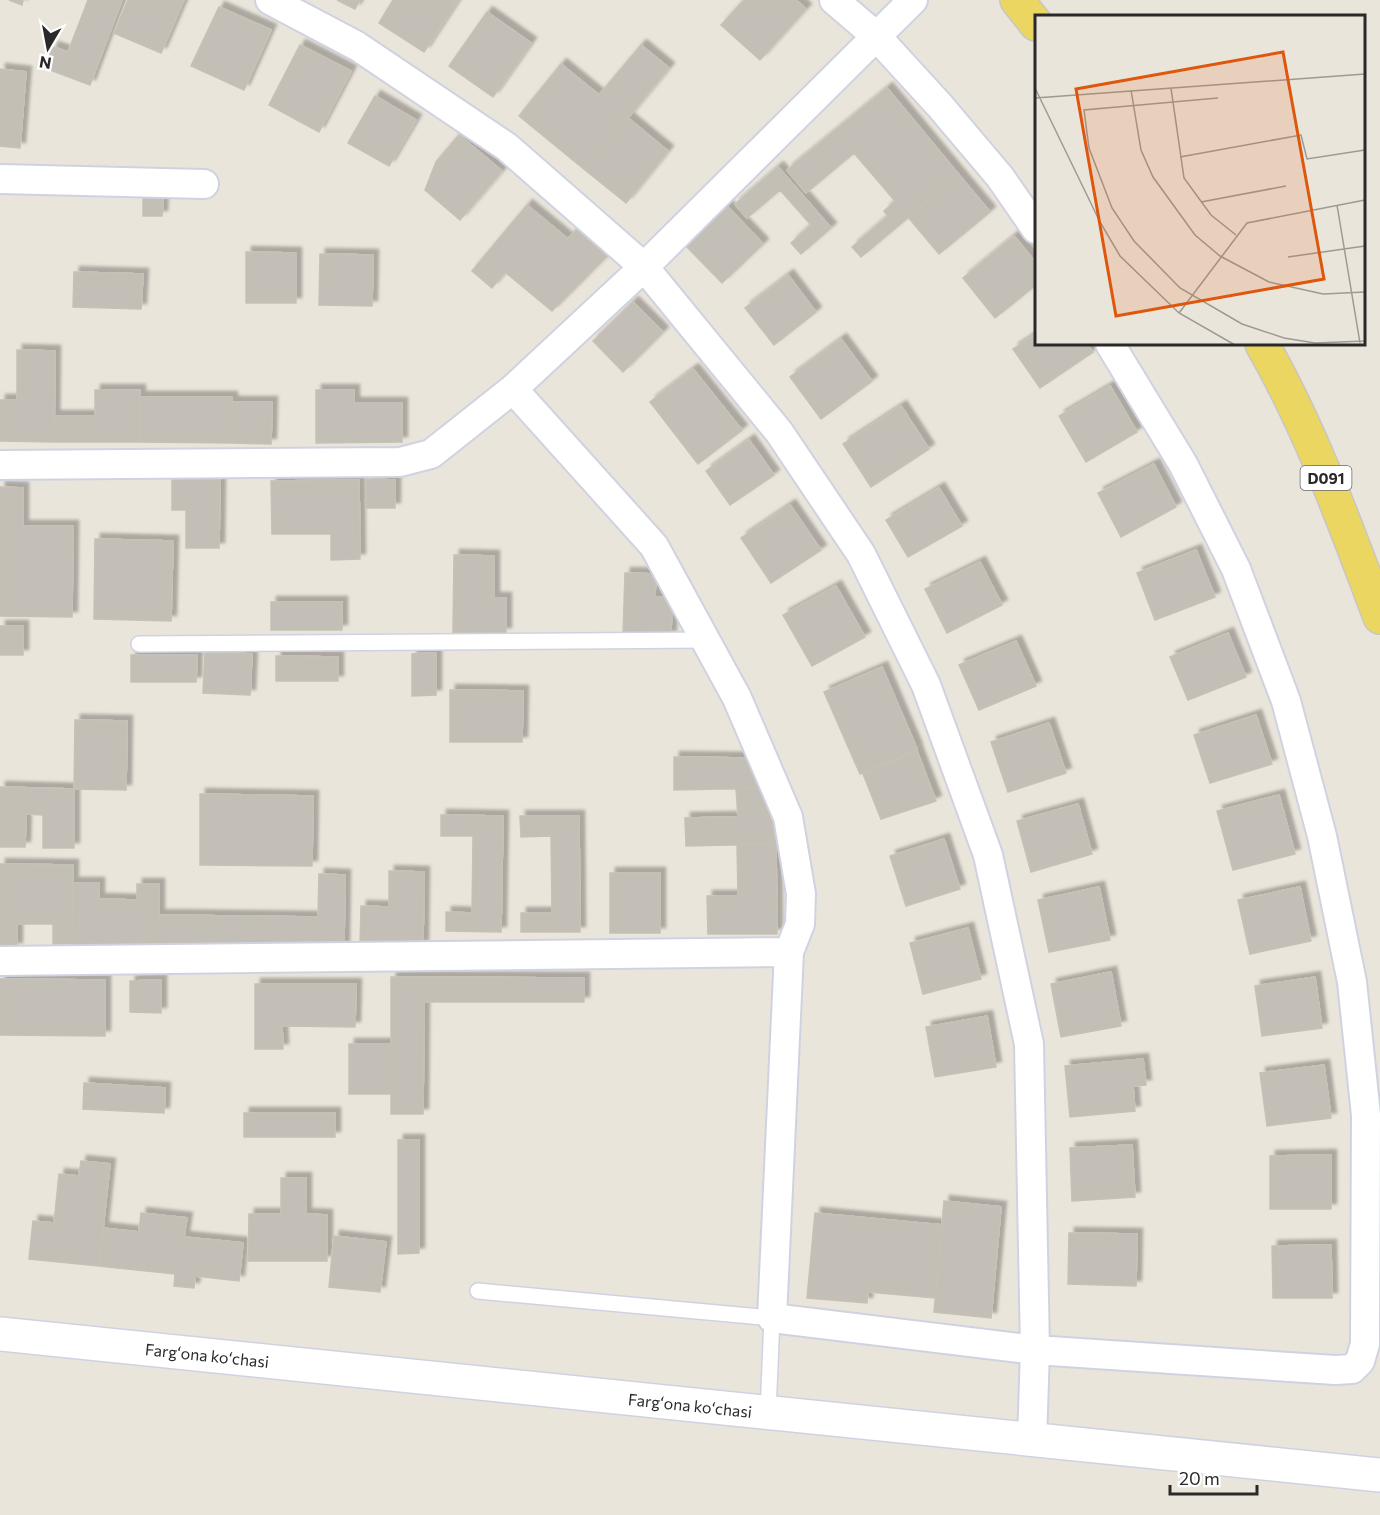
<svg xmlns="http://www.w3.org/2000/svg" width="1380" height="1515" font-family="Commissioner,sans-serif">
<defs>
<filter id="shadow"><feDropShadow dx="5.5" dy="-5.5" stdDeviation="1.5" flood-color="#0004"/></filter>
</defs>
<rect width="100%" height="100%" fill="#eae5db"/>
<!-- building -->
<path fill="#c3bfb6" stroke="#c5c1b5" stroke-width="1.5" filter="url(#shadow)" d="M9,0H23L22,5Z
M88,0H122L90,85L45,68L53,47L68,52Z
M128,0H184L161,53L114,33Z
M337,0H360L355,9Z
M393,0H458L424,52L379,23Z
M744,0H796L806,9L760,60L721,25Z
M219,7L271,30L244,90L191,66Z
M487,12L531,43L493,97L449,66Z
M300,45L351,71L319,132L269,105Z
M641,45L669,68L585,170L519,116L561,64L599,95Z
M0,69L26,72L20,148L0,146Z
M887,88L959,175L861,257L852,247L888,216L884,211L895,201L854,153L806,193L787,170Z
M375,96L416,120L389,166L348,143Z
M628,118L668,151L626,203L585,170Z
M459,135L502,171L460,220L425,190L436,162Z
M778,167L831,228L801,254L791,243L811,225L780,190L747,218L735,204Z
M959,175L990,212L939,254L908,217Z
M143,197H163L162,216H143Z
M527,205L568,239L576,230L608,255L552,311L505,272L492,288L472,271Z
M727,206L763,244L722,283L685,245Z
M1014,236L1036,263V285L995,318L963,278Z
M246,252L296,253V303H246Z
M320,254L373,255L372,306L319,305Z
M74,272L143,274L141,309L73,307Z
M788,275L816,312L774,345L745,308Z
M633,302L663,332L623,372L593,341Z
M1036,334V344H1086L1093,352L1040,388L1013,349Z
M841,339L872,381L821,419L790,377Z
M17,350L55,351L54,442L0,441V400H17Z
M693,369L742,430L698,464L650,402Z
M1110,386L1137,432L1086,462L1059,416Z
M95,390H140V442H95Z
M316,390H354V403H402V442L316,443Z
M140,397H232V443L140,442Z
M232,402H272L271,444L232,443Z
M901,406L929,449L871,487L843,444Z
M54,416H95V442H54Z
M749,440L774,475L730,505L706,471Z
M1154,464L1176,507L1121,537L1098,493Z
M172,478H220L219,548H186V510H172Z
M366,479L395,480V508H366Z
M359,480L360,559L331,560V534H272L271,481Z
M0,487L23,488V526H73L72,617L0,616Z
M939,488L962,526L908,557L886,520Z
M790,505L821,550L771,583L741,538Z
M95,539L173,541L171,621L94,619Z
M1196,550L1215,597L1155,620L1137,573Z
M454,555L494,556V598H506V633H453Z
M980,562L1002,605L947,633L925,589Z
M625,573L656,574L655,597H672L671,636L623,635Z
M836,586L865,637L812,666L783,615Z
M271,602H342V630H271Z
M0,626H23V655H0Z
M1228,633L1246,677L1188,700L1170,657Z
M1016,641L1036,686L979,710L959,665Z
M205,652L252,654L250,695L203,693Z
M436,653V695L412,696V654Z
M131,655H197L196,682H131Z
M276,656L338,657V681H276Z
M882,667L917,749L860,774L824,692Z
M450,690L523,691L522,742H450Z
M1256,715L1272,764L1210,783L1194,735Z
M75,720L127,721L126,790L74,789Z
M1049,723L1066,773L1008,792L991,742Z
M917,751L936,801L881,819L863,774Z
M674,757L750,758L766,788L674,790Z
M0,787L74,789V848H43V815L26,814L25,847H0Z
M766,788L776,844L686,846L685,818L738,817L736,789Z
M200,794L313,796L312,866L200,865Z
M1279,795L1295,854L1233,870L1217,811Z
M1078,804L1092,854L1031,872L1017,821Z
M441,815L503,816L501,932L446,931V912L472,913L473,836H441Z
M520,816H579L580,932H521V913H552L551,836L521,837Z
M944,839L960,889L906,906L890,856Z
M737,844H776L777,934H708L707,896H738Z
M0,864L73,865L72,944H53V924H17V948H0Z
M389,871L424,872L423,946L360,945L361,906L389,907Z
M610,873H660V933H610Z
M319,874L345,875L344,947L159,945V915L318,917Z
M73,883H99V899L137,900V884H159V945L72,944Z
M1099,887L1110,940L1049,952L1038,900Z
M1300,887L1311,941L1250,954L1238,900Z
M968,928L981,979L923,994L910,943Z
M1111,972L1121,1026L1061,1037L1051,984Z
M391,977L584,978V1002H424L423,1114H391Z
M1315,977L1322,1028L1262,1036L1255,986Z
M0,979L105,980V1036L0,1035Z
M161,980V1013L130,1012V981Z
M255,984H356L355,1027L282,1026L283,1049H255Z
M987,1016L996,1067L935,1077L926,1027Z
M349,1044H391V1094H349Z
M1143,1059L1146,1085L1133,1086L1135,1111L1070,1117L1065,1066Z
M1324,1065L1331,1118L1267,1126L1260,1073Z
M84,1083L165,1088L164,1113L83,1109Z
M244,1113H335V1137H244Z
M398,1140H419V1253L398,1254Z
M1132,1145L1135,1197L1072,1201L1070,1148Z
M1331,1155V1209H1270V1156Z
M81,1161L110,1164L99,1266L29,1259L33,1221L54,1223L59,1174L79,1176Z
M281,1178H306V1214L327,1215V1261H248L249,1214H281Z
M944,1201L1001,1207L991,1318L934,1312Z
M141,1213L187,1218L184,1237L243,1243L239,1281L195,1276L194,1288L174,1286L175,1274L99,1266L103,1228L139,1232Z
M815,1213L942,1225L935,1298L868,1292L867,1303L807,1298Z
M1069,1233L1137,1234L1136,1286L1068,1284Z
M334,1236L386,1242L380,1292L329,1287Z
M1331,1245L1332,1298H1273L1272,1246Z"/>
<g fill="none" stroke-linecap="round" stroke-linejoin="round">
<defs>
<path id="service" d="M139,644L705,640
M478,1291L772,1318L768,1413"/>
<path id="minor" d="M270,0L357,46L507,147L644,267L779,432L861,554L926,685L988,855L1029,1044L1035,1350L1032,1441
M834,0L876,36L940,106L1000,177L1036,229
M0,179L204,184
M513,389L654,546L737,698L788,817L801,894L800,924L789,952L772,1318L1035,1350L1335,1370L1352,1369L1360,1361L1365,1344L1366,1115L1352,982L1322,836L1286,701L1236,569L1183,464L1110,344
M0,465L400,462L431,454L513,389L644,267L913,0
M0,961L789,952"/>
<path id="tertiary" d="M0,1334L1380,1475"/>
<path id="primary" d="M1017,0L1036,24
M1262,344C1311,430 1345,524 1380,617"/>
</defs>
<!-- service casing -->
<use href="#service" stroke="#d0d2e1" stroke-width="18"/>
<!-- minor casing -->
<use href="#minor" stroke="#d0d2e1" stroke-width="32"/>
<!-- tertiary casing -->
<use href="#tertiary" stroke="#d0d2e1" stroke-width="36"/>
<!-- primary casing -->
<use href="#primary" stroke="#c7c7c7" stroke-width="36"/>
<!-- service -->
<use href="#service" stroke="#fff" stroke-width="15"/>
<!-- minor -->
<use href="#minor" stroke="#fff" stroke-width="28"/>
<!-- tertiary -->
<use href="#tertiary" stroke="#fff" stroke-width="33"/>
<!-- primary -->
<use href="#primary" stroke="#ead660" stroke-width="33"/>
</g>
<g text-anchor="middle" dominant-baseline="central" stroke-width="5" stroke-linejoin="round" paint-order="stroke">
<!-- shield labels -->
<rect fill="#fff" stroke="#696969" stroke-width="1.5" x="1300.5" y="466" width="51" height="24" rx="4.5"/>
<g font-size="15" font-weight="bold" fill="#292929">
<text x="1326" y="478">D091</text>
</g>
<!-- street labels -->
<g font-size="16" fill="#292929" stroke="#fff">
<text transform="translate(207 1355) rotate(6)">Fargʻona koʻchasi</text>
<text transform="translate(690 1405) rotate(6)">Fargʻona koʻchasi</text>
</g>
</g>
<!-- overview -->
<g transform="translate(1035 15)">
<rect width="330" height="330" fill="#eae5db"/>
<path fill="none" stroke="#9d9a94" stroke-width="1.5" d="M0,73L65,207L85,241L144,298L200,330M136,73L138,87L183,83M96,75L106,135L118,162L160,220L185,241L234,267L288,279L330,277M0,83L330,59M145,142L266,120L272,144L330,135M166,187L251,171M302,190L325,328M201,220L176,200L149,163L138,87L49,95L54,133L77,193L99,226L145,273L207,309L249,323L280,328L330,326M253,242L330,231M144,298L212,208L330,185"/>
<path fill="#de570d" fill-opacity="0.15" stroke="#de570d" stroke-width="3" d="M248,37L289,264L81,301L41,74Z"/>
<rect width="330" height="330" fill="none" stroke="#292929" stroke-width="3"/>
</g>
<!-- north arrow -->
<g transform="translate(48 48) rotate(190)" stroke="#ffffff" stroke-width="4.5" paint-order="stroke">
<path d="M0-4.5L10 22L0 15L-10 22Z" fill="#292929"/>
<text y="-9" font-size="16" font-weight="bold" text-anchor="middle" fill="#292929">N</text>
</g>
<!-- scale -->
<path d="M1170 1485v9h87v-9" fill="none" stroke="#292929" stroke-width="3"/>
<text x="1179" y="1485" font-size="18" fill="#292929" stroke="#ffffff" stroke-width="4.5" paint-order="stroke">20 m</text>
</svg>
